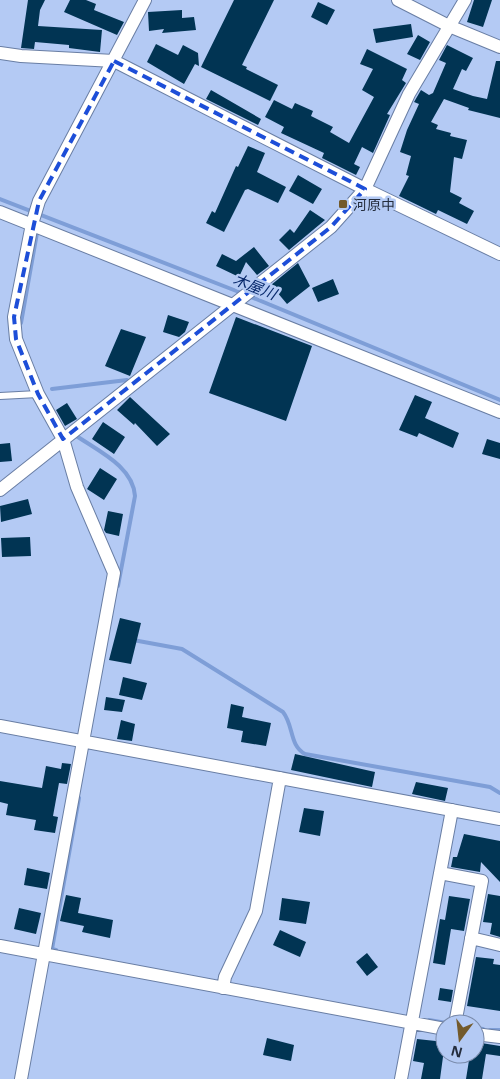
<svg xmlns="http://www.w3.org/2000/svg" width="500" height="1079" font-family="'Noto Sans','Noto Sans JP',sans-serif">
<rect width="100%" height="100%" fill="#b4caf4"/>
<g fill="none" stroke-linecap="round" stroke-linejoin="round">
<!-- stream -->
<path stroke="#7e9ed7" stroke-width="4" d="M0,199L239,292L500,400
M21,323L37,233
M52,389L127,380
M75,435C98,451 133,466 135,496L118,586
M133,640L182,649L283,712C294,726 289,745 305,754L490,787L500,793
M56,950L52,949L79,798
M429,1020L452,1024
M475,1028L483,1029
M490,1030H500"/>
</g>
<!-- building -->
<path fill="#013453" d="M28,0H45L40,10L38,26L102,30L100,52L69,48V45L35,42L34,49L21,48Z
M70,0H86L96,4L94,10L124,22L117,35L64,12Z
M234,0H274L242,65L247,67L246,69L278,85L270,101L201,67Z
M474,0H492L483,27L467,22Z
M318,2L335,10L327,25L311,17Z
M182,10V18L194,17L196,30L162,33L164,29L149,31L148,12Z
M411,24L413,37L376,43L373,29Z
M418,35L430,42L420,60L407,54Z
M156,44L178,55L183,45L198,53L199,66L195,64L184,84L147,62Z
M447,45L473,58L466,71L462,69L453,89L473,96L487,99L496,61H500V118L468,110L469,108L444,99L431,122L438,125L436,129L451,133L450,136L467,140L462,159L454,157L450,192L462,198L459,203L474,211L467,224L438,210L436,214L399,196L409,176L406,175L411,156L400,152L407,130L419,104L414,102L421,90L429,95L433,93L446,63L439,60Z
M367,49L407,69L402,80L406,83L387,114L390,115L373,153L362,147L354,164L360,167L356,175L322,158L324,153L281,133L284,127L265,117L274,100L292,109L295,103L313,111L311,116L333,127L330,132L349,143L374,97L362,90L373,69L360,64Z
M211,90L261,119L258,125L206,99Z
M248,146L265,153L257,172L286,187L278,203L248,189L245,190L224,232L206,223L212,211L215,213L236,166L238,167Z
M298,175L322,189L313,204L289,191Z
M310,210L325,220L289,250L279,240L290,229L294,233Z
M254,247L269,266L257,275L246,262L239,277L216,266L222,254L236,261Z
M298,263L310,286L287,304L271,285Z
M333,279L339,294L318,302L312,288Z
M168,315L189,322L185,332L179,337L163,332Z
M236,317L312,346L286,421L209,393Z
M121,329L146,337L130,376L105,366Z
M415,395L432,402L425,418L459,433L453,448L419,433L417,437L399,430Z
M130,397L170,434L157,446L135,423L134,425L117,410Z
M67,403L77,419L65,426L56,410Z
M103,422L125,437L114,454L92,439Z
M487,439L500,443V459L482,454Z
M10,443L12,461L0,462V444Z
M100,468L117,479L104,500L87,489Z
M28,499L32,514L1,522L0,506Z
M108,511L123,514L119,536L106,533L104,530Z
M30,537L31,556L2,557L1,538Z
M120,618L141,623L131,664L109,660Z
M123,677L147,683L142,700L119,695Z
M106,697L125,700L122,712L104,710Z
M231,704L244,707L242,717L271,723L266,746L241,742L243,731L227,728Z
M121,720L135,724L132,741L117,739Z
M295,754L375,772L372,787L291,770Z
M62,763L71,764L67,784L59,783L53,816L58,817L55,833L34,830L36,820L6,815L8,804L0,802V781L42,788L46,766L61,769Z
M416,782L448,788L445,801L412,794Z
M304,808L324,811L320,836L299,832Z
M464,834L500,841V882L481,862L480,872L451,867L453,857H457Z
M27,868L50,873L47,889L24,885Z
M488,894L500,896V937L490,934L492,923L483,922Z
M66,895L81,898L78,913L113,920L110,938L82,932L84,926L60,921Z
M449,896L470,899L464,931L451,929L445,965L433,963L440,919L445,920Z
M282,898L310,902L306,924L279,920Z
M19,908L41,913L36,934L14,929Z
M280,930L306,942L300,957L273,945Z
M367,953L378,967L367,976L356,962Z
M476,957L494,959L493,964L500,965V1011L467,1006Z
M440,988L453,990L451,1002L438,1000Z
M267,1038L294,1045L291,1061L263,1055Z
M417,1039L445,1042L440,1079H421L424,1063L413,1061Z
M475,1042L500,1046V1056L486,1054L482,1079H466L470,1054H475Z"/>
<g fill="none" stroke-linecap="round" stroke-linejoin="round">
<defs>
<path id="lane" d="M0,396L38,394"/>
<path id="street" d="M398,0L449,26L500,47
M0,53L21,56L114,61L365,189L500,254
M0,212L500,412
M0,490L331,227L365,189L409,94L465,0
M0,726L500,819
M440,873L482,881L455,1024
M471,938L500,945
M0,946L445,1029
M223,988L225,977L256,911L280,778
M475,1034L500,1037
M21,1079L114,573L77,487L63,439L38,394L16,339L14,317L32,224L39,201L145,0
M401,1079L452,810"/>
</defs>
<!-- lane casing -->
<use href="#lane" stroke="#697ea4" stroke-width="8"/>
<!-- street casing -->
<use href="#street" stroke="#697ea4" stroke-width="14"/>
<!-- lane -->
<use href="#lane" stroke="#fff" stroke-width="6"/>
<!-- street -->
<use href="#street" stroke="#fff" stroke-width="12"/>
</g>
<!-- marked area -->
<path fill="none" stroke="#1d4ed8" stroke-width="4" stroke-dasharray="10 6" stroke-linejoin="round" d="M114,61L365,189L331,227L63,439L38,394L16,339L14,317L39,201Z"/>
<!-- markers -->
<rect fill="#735a2b" stroke="#b4caf4" stroke-width="2" x="338" y="199" width="10" height="10" rx="2.5"/>
<g text-anchor="middle" dominant-baseline="central" stroke-width="5" stroke-linejoin="round" paint-order="stroke">
<!-- poi labels -->
<g font-size="14" fill="#242d3d" stroke="#b4caf4" text-anchor="start">
<text x="353" y="204">河原中</text>
</g>
<!-- water labels -->
<g font-size="15" font-style="italic" fill="#08296c" stroke="#b4caf4">
<text transform="translate(255 286) rotate(22)">木屋川</text>
</g>
</g>
<!-- north arrow -->
<g transform="translate(460 1039) rotate(195)"><circle r="24" fill="#b4caf4" stroke="#7a8bab"/>
<path d="M0-4L9 19L0 12L-9 19Z" fill="#735a2b"/>
<text y="-8" font-size="14" font-weight="bold" text-anchor="middle" fill="#242d3d">N</text>
</g>
</svg>
